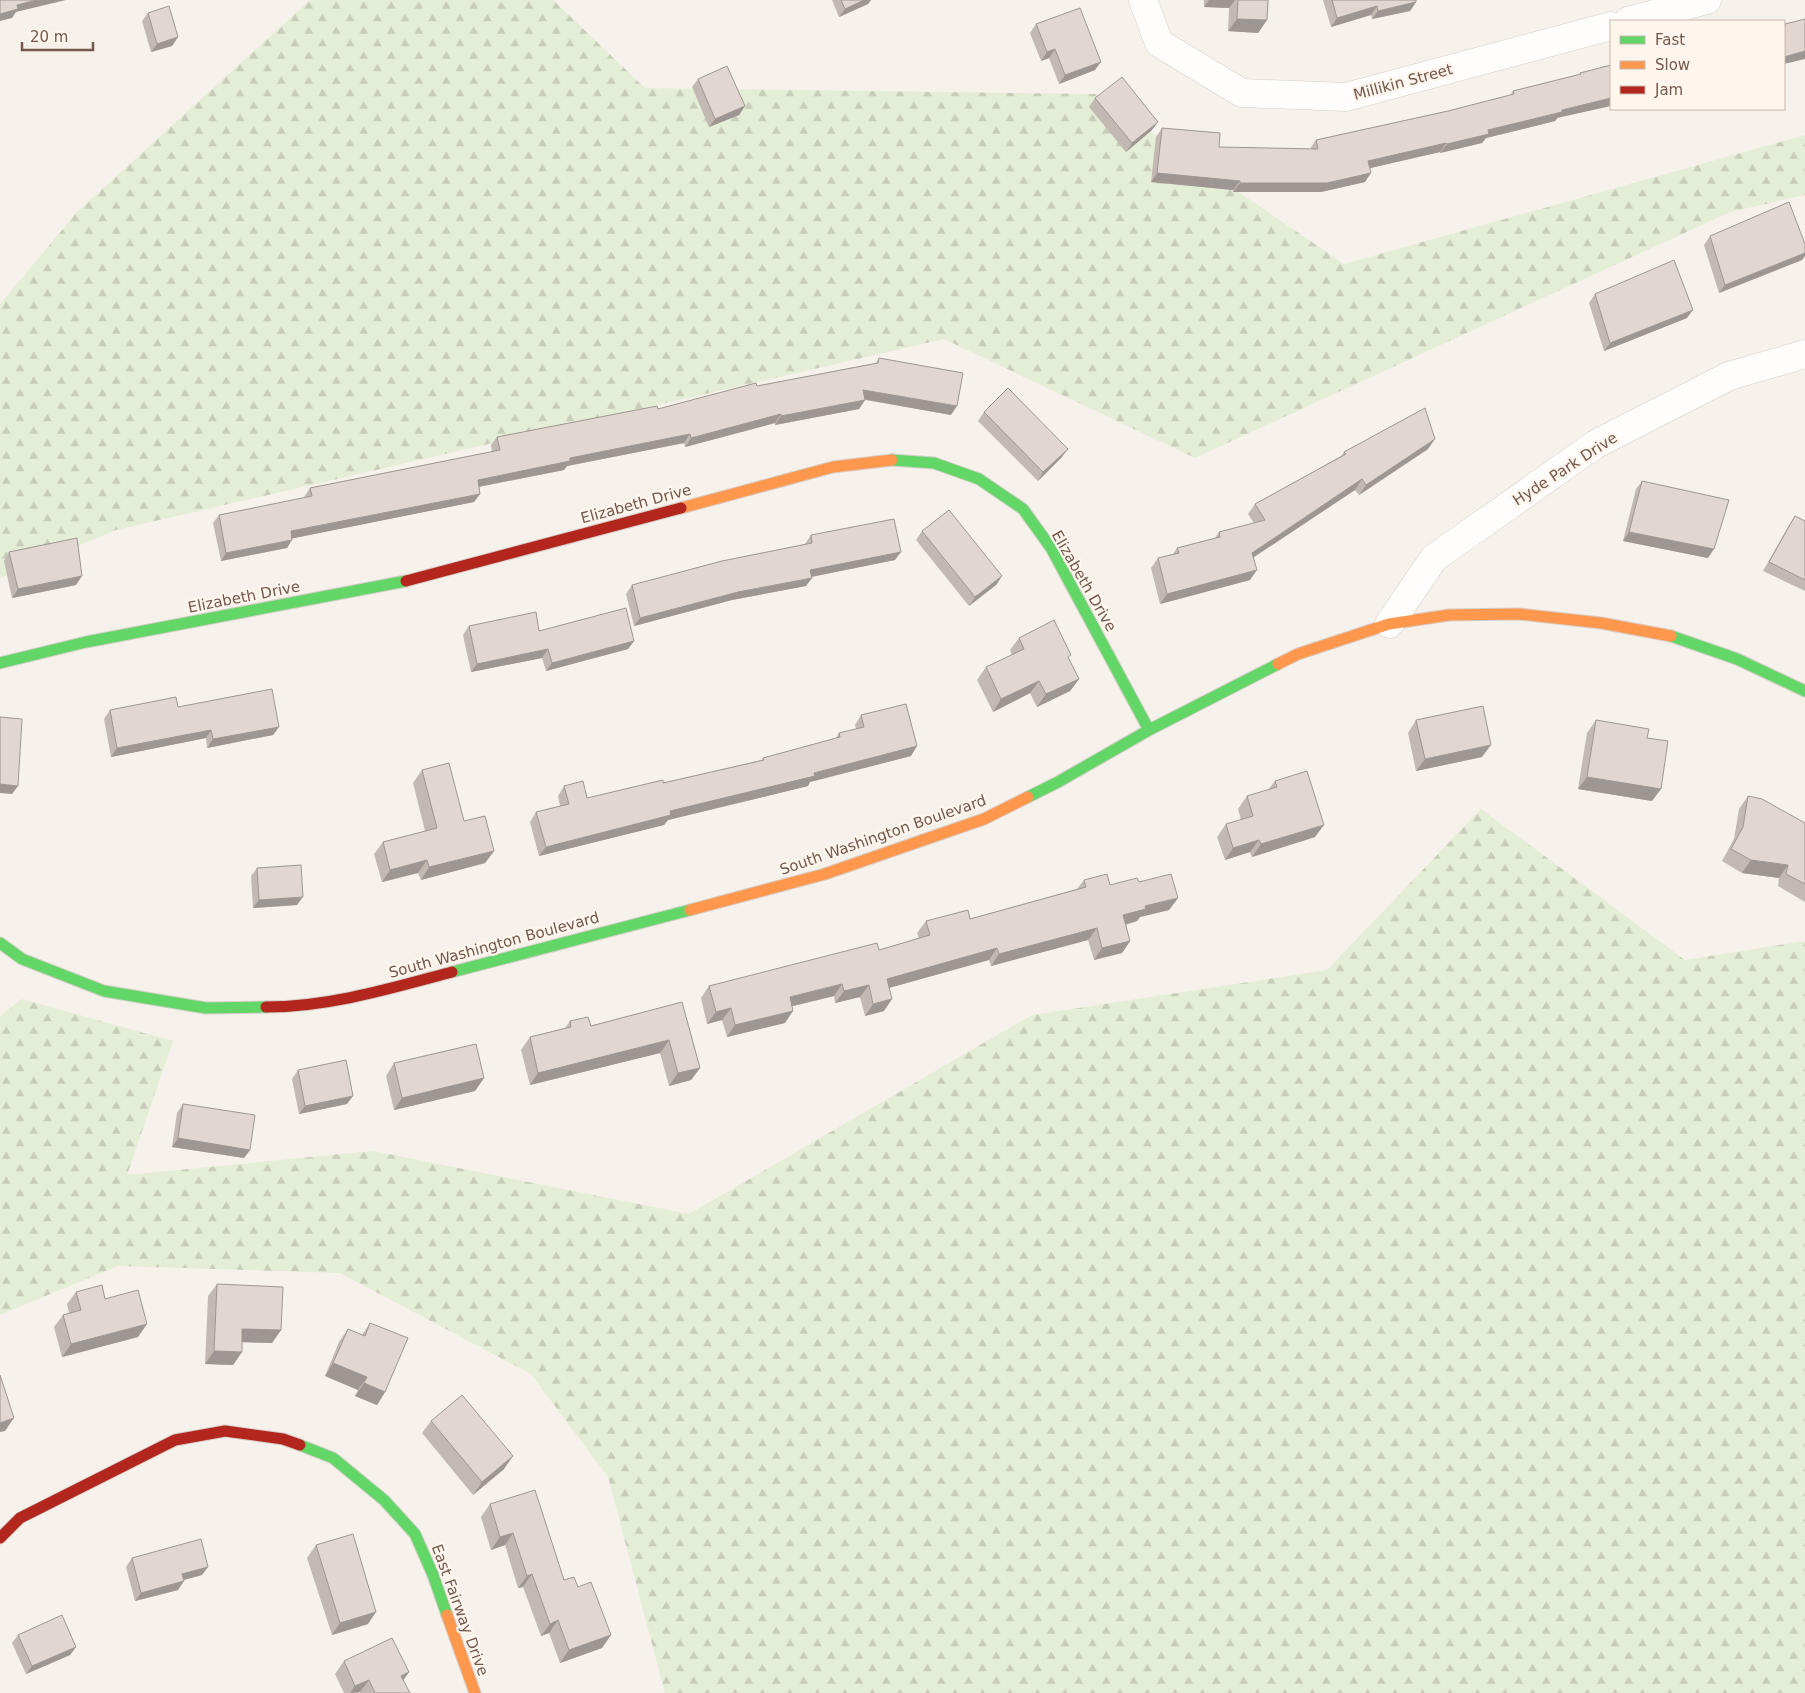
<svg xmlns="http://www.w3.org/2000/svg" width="1805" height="1693" font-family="'DejaVu Sans',sans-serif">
<defs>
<pattern id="forest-firs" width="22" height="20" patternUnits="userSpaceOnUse" patternTransform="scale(1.25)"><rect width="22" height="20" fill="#e4edd6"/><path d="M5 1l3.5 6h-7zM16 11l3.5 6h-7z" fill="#c7cdb9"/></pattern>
</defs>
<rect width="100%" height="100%" fill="#f7f1eb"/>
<!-- forest -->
<path fill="url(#forest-firs)" d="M310,0H553L645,88L1095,94L1344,264L1805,135V195L1730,212L1195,458L944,339L116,530L0,578V304L78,211Z
M1481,809L1685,960L1805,941V1693H665L608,1477L531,1374L340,1273L118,1266L0,1315V1016L22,999L173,1041L127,1175L373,1151L689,1214L1032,1015L1327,970Z"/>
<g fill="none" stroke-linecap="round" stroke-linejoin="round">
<defs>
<path id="street" d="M1143,0L1159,43L1242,93L1346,97L1611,26
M1628,21L1707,0
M1389,624L1434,558L1596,444L1729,376L1805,354"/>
<path id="fast" d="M892,460L934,463L979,479L1023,509L1051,548L1149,730
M1671,636L1737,659L1805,691
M0,663L86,642L406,581
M1028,797L1058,782L1149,730L1278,664
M0,943L22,959L104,991L206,1008L266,1007
M452,972L690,910
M300,1445L333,1458L384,1500L415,1534L433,1575L447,1615"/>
<path id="slow" d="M681,508L833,467L892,460
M1278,664L1298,654L1389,624L1449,615L1519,614L1601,623L1671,636
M690,910L825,874L984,819L1028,797
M447,1615L475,1693"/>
<path id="jam" d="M406,581L681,508
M266,1007C329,1007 392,988 452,972
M0,1538L20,1518L175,1440L225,1431L283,1439L300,1445"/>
</defs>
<!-- street casing -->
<use href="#street" stroke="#d6cec8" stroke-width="29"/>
<!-- fast casing -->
<use href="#fast" stroke="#d6cec8" stroke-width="13"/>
<!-- slow casing -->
<use href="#slow" stroke="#d6cec8" stroke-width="13"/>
<!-- jam casing -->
<use href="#jam" stroke="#d6cec8" stroke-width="13"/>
<!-- street -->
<use href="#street" stroke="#fefdfc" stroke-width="28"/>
<!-- fast -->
<use href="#fast" stroke="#63d668" stroke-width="11"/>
<!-- slow -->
<use href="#slow" stroke="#ff974d" stroke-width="11"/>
<!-- jam -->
<use href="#jam" stroke="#b3261e" stroke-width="11"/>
</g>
<!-- wall -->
<path fill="#c2b9b3" d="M832,0H871L868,4L839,17Z
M1204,0H1268L1267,20L1258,33L1228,31L1229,8L1204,7Z
M1323,0H1416V2L1410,11L1372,19L1371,15L1331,27Z
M148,13L178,37L172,46L151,52L142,21Z
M1036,24L1095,70L1059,84L1049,58L1041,61L1030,33Z
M1611,65L1555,121L1486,138L1482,143L1440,153V152L1370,168L1365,182L1321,192H1233V190L1151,182L1156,137L1162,128L1219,147L1310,149L1316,140L1448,111L1510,95L1513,91L1579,75L1580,73Z
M698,79L745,106L739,115L709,127L692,87Z
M1095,98L1152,130L1126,152L1089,107Z
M1710,236L1802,260L1719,293L1704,245Z
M1595,294L1687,318L1604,351L1589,303Z
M879,358L951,415L865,400L859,409L775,425V423L685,447L684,443L567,466L564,470L479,487L480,494L474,502L292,538L287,548L221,561L213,523L219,515L305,498L304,497L310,488L492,452L491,445L497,437L658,409L757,386L876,363Z
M984,412L1062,457L1038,481L978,421Z
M1428,449L1359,495L1355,490L1254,557L1250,580L1160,604L1151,568L1158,558L1173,554L1177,548L1215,538L1219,532L1254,523L1248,514L1255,504L1341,456L1344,452Z
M1642,481L1708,558L1623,541L1636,489Z
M1795,516L1805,521V591L1763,571L1789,525Z
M922,531L1002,576L996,585L969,606L916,540Z
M811,535L895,560L812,577L806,586L732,600L634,626L626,594L632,585L805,544Z
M9,552L76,585L12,598L4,561Z
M469,626L539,631L634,641L628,649L546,671L542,658L471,672L463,635Z
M1019,638L1069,659L1079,679L1070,691L1037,707L1030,693L993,712L977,680L986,667L1012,655L1010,650Z
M178,707L279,727L273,735L207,748L206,738L111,757L104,719L110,710Z
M861,715L911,756L810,782L808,786L668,820L664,825L539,856L530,822L536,812L560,806L558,796L564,786L587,798L663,783L762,760L763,758L836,738L839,733L856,729L855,725Z
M1416,720L1482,757L1416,771L1408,733Z
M1596,720L1647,738L1652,801L1578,789L1587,733Z
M422,770L464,821L494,851L485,863L421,880L418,873L382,882L374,854L383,842L425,831L413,783Z
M1275,781L1315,837L1252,857L1250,852L1225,860L1217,837L1226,824L1241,820L1238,809L1247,796L1268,790Z
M1748,796L1805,823V902L1778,886L1779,878L1742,873L1722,861L1734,839L1739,809Z
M257,868L297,905L253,908L251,876Z
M1084,880L1110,885L1139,882L1178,898L1169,910L1140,917L1137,921L1126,925L1130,941L1122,953L1094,960L1088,940L991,966L989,960L889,988L884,1011L865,1016L860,997L835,1003L834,996L792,1006L785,1023L727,1037L722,1020L707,1024L701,998L709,986L879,950L919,938L917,933L926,921L970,919L1077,889Z
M682,1002L700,1068L691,1080L669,1086L660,1053L530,1085L521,1050L530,1037L565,1028L570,1021L591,1026Z
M394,1063L484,1078L475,1091L394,1110L386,1076Z
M298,1070L347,1104L299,1114L292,1079Z
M183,1104L250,1150L244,1158L172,1147L177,1113Z
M217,1284L281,1330L272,1343L242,1342V1352L233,1365L205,1364L208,1296Z
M76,1292L105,1299L138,1337L62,1357L54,1327L63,1315L69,1313L67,1304Z
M370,1323L385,1392L377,1405L355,1396L358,1390L325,1376L339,1342L348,1329L362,1335Z
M431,1421L504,1469L473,1495L422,1433Z
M490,1504L564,1580L611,1635L602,1648L560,1663L549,1633L541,1636L523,1587L518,1588L505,1545L491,1550L481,1517Z
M316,1545L368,1624L332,1635L307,1558Z
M132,1558L202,1575L183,1580L178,1590L135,1601L126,1567Z
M18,1635L76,1647L70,1655L26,1674L12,1643Z
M344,1661L409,1672L403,1680L410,1693H360V1692L358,1693H344L335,1674Z"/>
<!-- shaded-wall -->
<path fill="#9e9692" d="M37,0H66L16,12L12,18L0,21V14L17,5Z
M864,0H871L868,4L839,17L845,9Z
M1209,0H1235L1229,8L1204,7Z
M1416,2L1410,11L1372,19L1378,11Z
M1377,6L1371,15L1331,27L1337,18Z
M1237,19L1267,20L1258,33L1228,31Z
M178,37L172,46L151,52L157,44Z
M1055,49L1049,58L1041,61L1047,52Z
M1805,51V59L1784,64V57Z
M1101,62L1095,70L1059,84L1065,75Z
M1611,98V106L1557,118L1555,121L1486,138L1482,143L1440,153L1447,144L1488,130L1562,110Z
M745,106L739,115L709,127L715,119Z
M1158,122L1152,130L1126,152L1132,143Z
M1446,143L1440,152L1362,170L1368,161Z
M1157,173L1240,181L1233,190L1151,182Z
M1371,173L1365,182L1321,192H1233L1240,183Z
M1805,253V256L1802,260L1719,293L1725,285Z
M1693,310L1687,318L1604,351L1610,343Z
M863,390L957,406L951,415L857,398Z
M865,400L859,409L775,425L781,416Z
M781,414L775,423L685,447L691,438Z
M690,434L684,443L567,466L564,470L472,488L478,480L570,458Z
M1435,439L1428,449L1359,495L1366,485Z
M1068,449L1062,457L1038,481L1043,472Z
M1362,479L1355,490L1245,563L1252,553Z
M480,494L474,502L285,540L291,531Z
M1629,532L1714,549L1708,558L1623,541Z
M292,540L287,548L221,561L226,553Z
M901,552L895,560L805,578L810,570Z
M1257,570L1250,580L1160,604L1167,594Z
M82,576L76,585L12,598L18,589Z
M1002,576L996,585L969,606L975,597Z
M812,578L806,586L732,600L634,626L640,618L738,592Z
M634,641L628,649L546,671L552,663Z
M548,649L542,658L471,672L477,664Z
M1079,679L1070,691L1037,707L1046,694Z
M1039,681L1030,693L993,712L1001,699Z
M279,727L273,735L207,748L213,739Z
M211,730L206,738L111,757L117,748Z
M1491,745L1482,757L1416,771L1425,759Z
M917,746L911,756L810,782L808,786L668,820L664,825L539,856L546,847L670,811Z
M1587,777L1661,789L1652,801L1578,789Z
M0,784L18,786L12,794L0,793Z
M1324,825L1315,837L1252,857L1261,844Z
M1259,840L1250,852L1225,860L1233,848Z
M494,851L485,863L421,880L429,867Z
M427,860L418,873L382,882L390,870Z
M1751,860L1788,865L1779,878L1742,873Z
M303,897L297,905L253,908L259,900Z
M1178,898L1169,910L1140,917L1137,921L1115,927L1123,915L1145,906Z
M1097,928L1088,940L991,966L999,954Z
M1130,941L1122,953L1094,960L1102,948Z
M997,948L989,960L878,991L887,979Z
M842,984L834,996L781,1009L790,997Z
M869,985L860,997L835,1003L844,991Z
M892,999L884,1011L865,1016L873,1004Z
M731,1008L722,1020L707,1024L716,1012Z
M793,1011L785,1023L727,1037L735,1025Z
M669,1040L660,1053L530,1085L538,1073Z
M700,1068L691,1080L669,1086L678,1073Z
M484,1078L475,1091L394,1110L402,1098Z
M353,1096L347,1104L299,1114L305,1106Z
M178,1138L250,1150L244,1158L172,1147Z
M147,1324L138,1337L62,1357L71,1344Z
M242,1329L281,1330L272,1343L234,1342Z
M214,1351L242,1352L233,1365L205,1364Z
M333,1363L367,1377L358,1390L325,1376Z
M364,1383L385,1392L377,1405L355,1396Z
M14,1418L5,1431L0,1432V1423Z
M513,1456L504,1469L473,1495L482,1482Z
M513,1533L505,1545L491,1550L500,1537Z
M208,1567L202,1575L176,1582L182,1574Z
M532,1574L523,1587L518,1588L527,1576Z
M184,1581L178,1590L135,1601L141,1593Z
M376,1612L368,1624L332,1635L340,1623Z
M558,1620L549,1633L541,1636L550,1624Z
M611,1635L602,1648L560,1663L569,1650Z
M76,1647L70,1655L26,1674L32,1666Z
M409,1672L400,1685L401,1676Z
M369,1680L360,1692L350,1693L355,1686Z"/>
<!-- building -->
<path fill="#e1d7d0" stroke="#9e9692" d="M0,0H37L17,5L18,9L0,14Z
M841,0H864L845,9Z
M1238,0H1268L1267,20L1237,19Z
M1332,0H1416V2L1378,11L1377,6L1337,18Z
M169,6L178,37L157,44L148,13Z
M1080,8L1101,62L1065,75L1055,49L1047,52L1036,24Z
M1805,19V51L1784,57V27H1785V24Z
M1611,65V98L1562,110V112L1488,130L1489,134L1447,144L1446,143L1368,161L1371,173L1327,183H1240V181L1157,173L1162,128L1220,133L1219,147L1318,149L1316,140L1448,111L1514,94L1513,91L1581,74L1580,73Z
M727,66L745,106L715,119L698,79Z
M1122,77L1158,122L1132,143L1095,98Z
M1789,202L1805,244V253L1725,285L1710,236Z
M1674,260L1693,310L1610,343L1595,294Z
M879,358L963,373L957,406L863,390L865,400L781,416V414L691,438L690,434L570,458V461L478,480L480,494L291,531L292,540L226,553L219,515L312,496L310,488L500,450L497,437L657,406L658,409L756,383L757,386L878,363Z
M1008,388L1068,449L1043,472L984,412Z
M1425,408L1435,439L1366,485L1362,479L1252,553L1257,570L1167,594L1158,558L1179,553L1177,548L1220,537L1219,532L1265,520L1255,504L1346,454L1344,452Z
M1642,481L1729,500L1714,549L1629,532Z
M949,510L1002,576L975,597L922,531Z
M1795,516L1805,521V580L1769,562Z
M894,519L901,552L810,570L812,578L738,592L640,618L632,585L722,561L812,543L811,535Z
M77,538L82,576L18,589L9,552Z
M626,608L634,641L552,663L548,649L477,664L469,626L536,612L539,631Z
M1054,620L1071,655L1068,657L1079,679L1046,694L1039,681L1001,699L986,667L1024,649L1019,638Z
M272,689L279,727L213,739L211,730L117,748L110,710L176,697L178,707Z
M906,704L917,746L814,773L815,776L670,811L671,815L546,847L536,812L569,804L564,786L583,781L587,798L663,780V783L764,760L763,758L840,737L839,733L864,727L861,715Z
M1483,706L1491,745L1425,759L1416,720Z
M0,717L22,719L18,786L0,784Z
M1596,720L1649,729L1647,738L1668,741L1661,789L1587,777Z
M449,763L464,821L485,816L494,851L429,867L427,860L390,870L383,842L437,828L422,770Z
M1307,771L1324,825L1261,844L1259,840L1233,848L1226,824L1253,816L1247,796L1277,787L1275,781Z
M1748,796L1762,799L1805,823V884L1786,874L1788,865L1751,860L1731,849L1743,827Z
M301,865L303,897L259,900L257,868Z
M1107,874L1110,885L1137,878L1139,882L1171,874L1178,898L1145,906L1146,909L1123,915L1130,941L1102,948L1097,928L999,954L997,948L887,979L892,999L873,1004L869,985L844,991L842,984L790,997L793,1011L735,1025L731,1008L716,1012L709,986L877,943L879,950L930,935L926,921L968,910L970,919L1086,887L1084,880Z
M682,1002L700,1068L678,1073L669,1040L538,1073L530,1037L571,1027L570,1021L588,1017L591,1026Z
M476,1044L484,1078L402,1098L394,1063Z
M346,1060L353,1096L305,1106L298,1070Z
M183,1104L255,1115L250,1150L178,1138Z
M217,1284L283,1287L281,1330L242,1329V1352L214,1351Z
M102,1285L105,1299L138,1290L147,1324L71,1344L63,1315L81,1310L76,1292Z
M370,1323L408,1338L385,1392L364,1383L367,1377L333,1363L348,1329L365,1336Z
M0,1375L14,1418L0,1423Z
M462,1395L513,1456L482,1482L431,1421Z
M535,1490L564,1580L574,1577L578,1587L591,1582L611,1635L569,1650L558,1620L550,1624L532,1574L527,1576L513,1533L500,1537L490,1504Z
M353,1534L376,1612L340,1623L316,1545Z
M201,1539L208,1567L182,1574L184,1581L141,1593L132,1558Z
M62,1615L76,1647L32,1666L18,1635Z
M392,1638L409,1672L401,1676L410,1693H375L369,1680L355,1686L344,1661Z"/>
<g text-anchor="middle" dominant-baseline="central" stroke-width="4.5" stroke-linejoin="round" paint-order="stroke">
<!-- street labels -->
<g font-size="15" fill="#74584c" stroke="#fef6ed">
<text transform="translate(1403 82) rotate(-15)">Millikin Street</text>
<text transform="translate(1565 469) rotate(-33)">Hyde Park Drive</text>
<text transform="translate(636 504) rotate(-15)">Elizabeth Drive</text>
<text transform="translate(1084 581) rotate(60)">Elizabeth Drive</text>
<text transform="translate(244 597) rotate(-11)">Elizabeth Drive</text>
<text transform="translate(883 835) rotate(-19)">South Washington Boulevard</text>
<text transform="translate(494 945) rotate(-15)">South Washington Boulevard</text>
<text transform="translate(460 1610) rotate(70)">East Fairway Drive</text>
</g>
</g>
<!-- legend -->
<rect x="1610" y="20" width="175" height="90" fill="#fef6ed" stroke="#c7b7ad"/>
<rect x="1620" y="36" width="25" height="8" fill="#63d668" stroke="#c7b7ad"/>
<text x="1655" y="45" font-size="15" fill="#74584c">Fast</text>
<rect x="1620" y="61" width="25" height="8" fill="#ff974d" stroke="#c7b7ad"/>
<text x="1655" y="70" font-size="15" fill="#74584c">Slow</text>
<rect x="1620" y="86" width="25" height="8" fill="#b3261e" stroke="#c7b7ad"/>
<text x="1655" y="95" font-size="15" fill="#74584c">Jam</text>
<!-- scale -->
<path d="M22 42v8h71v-8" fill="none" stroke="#74584c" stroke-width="2.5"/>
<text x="30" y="42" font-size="15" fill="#74584c" stroke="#fef6ed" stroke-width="4" paint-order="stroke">20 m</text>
</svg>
